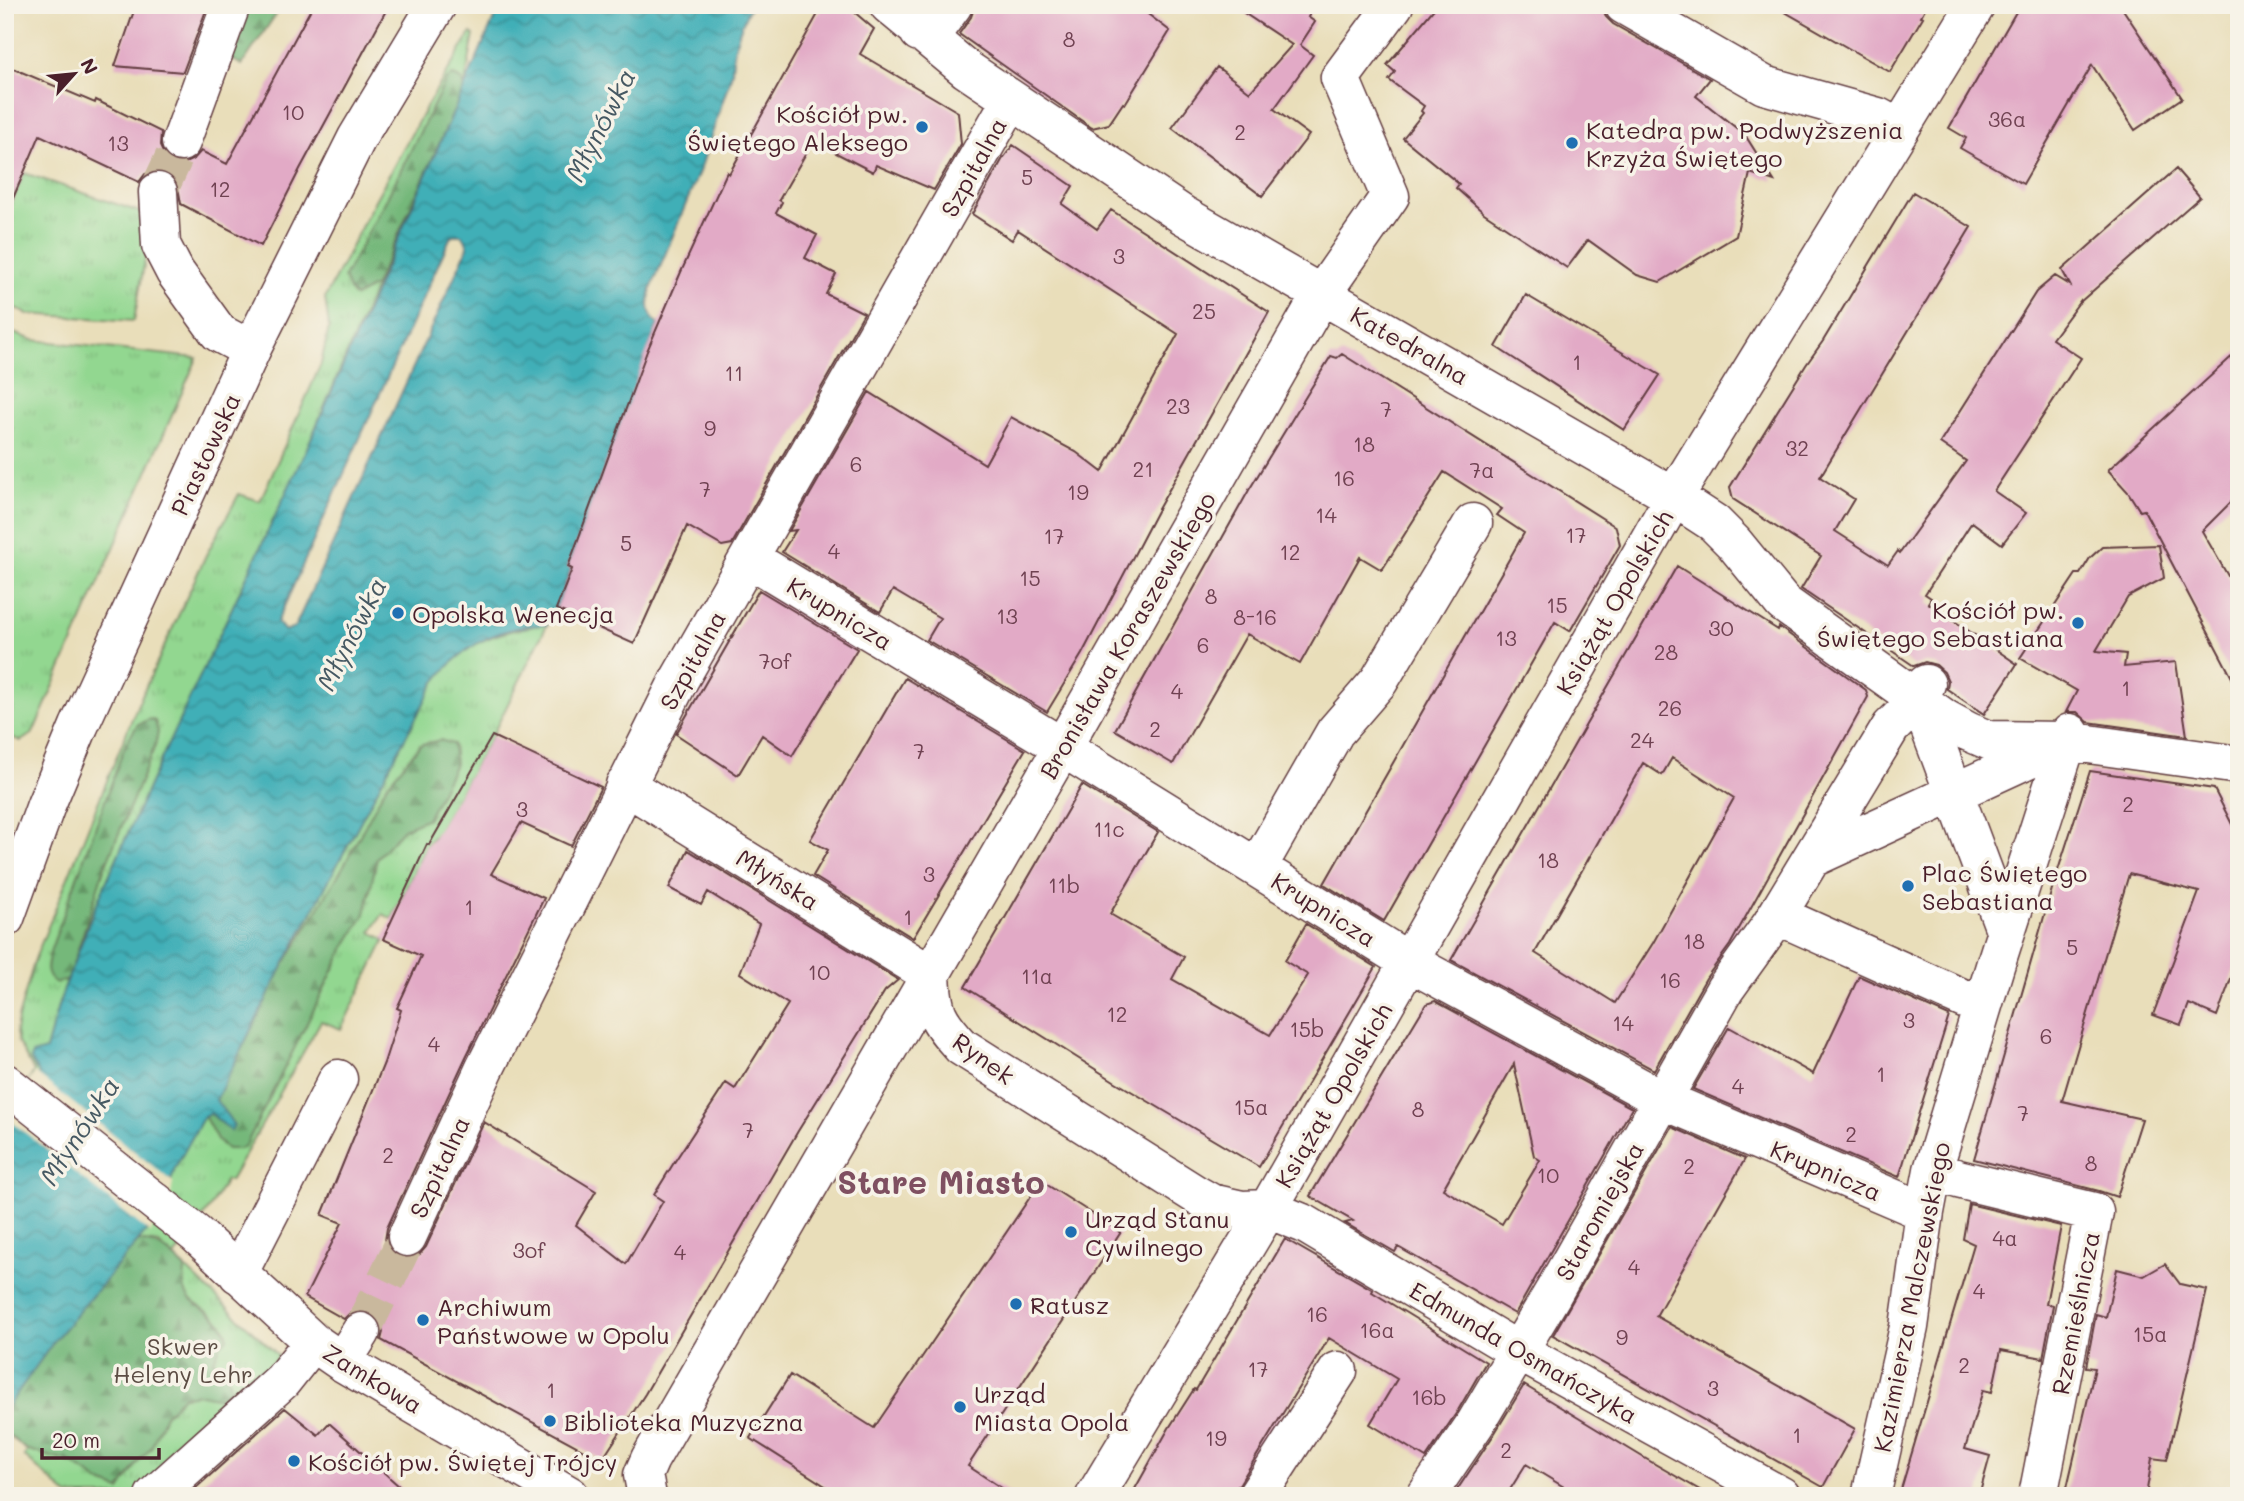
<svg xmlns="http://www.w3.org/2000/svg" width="2244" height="1501" font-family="Mali,sans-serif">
<defs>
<pattern id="grass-tufts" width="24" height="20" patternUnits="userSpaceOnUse" patternTransform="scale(1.75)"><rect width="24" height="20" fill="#92d790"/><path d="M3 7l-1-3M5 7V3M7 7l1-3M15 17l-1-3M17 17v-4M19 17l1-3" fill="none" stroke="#7fb87c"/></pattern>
<pattern id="forest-firs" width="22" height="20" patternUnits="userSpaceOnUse" patternTransform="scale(1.75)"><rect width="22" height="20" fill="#75b87a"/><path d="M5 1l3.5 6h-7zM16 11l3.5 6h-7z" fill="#629564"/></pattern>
<pattern id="water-waves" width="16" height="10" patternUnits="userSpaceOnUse" patternTransform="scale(1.75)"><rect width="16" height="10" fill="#3fafb7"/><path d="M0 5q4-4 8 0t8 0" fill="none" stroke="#378e95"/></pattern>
</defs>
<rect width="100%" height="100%" fill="#f7f3e8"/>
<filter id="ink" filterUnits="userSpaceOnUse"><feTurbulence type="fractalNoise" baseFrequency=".0143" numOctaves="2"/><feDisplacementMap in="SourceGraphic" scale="14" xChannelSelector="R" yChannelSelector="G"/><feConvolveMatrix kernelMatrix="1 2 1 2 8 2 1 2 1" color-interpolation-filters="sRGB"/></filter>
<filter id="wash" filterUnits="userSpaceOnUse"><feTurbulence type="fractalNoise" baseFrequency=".00686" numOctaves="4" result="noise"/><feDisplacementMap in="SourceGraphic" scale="28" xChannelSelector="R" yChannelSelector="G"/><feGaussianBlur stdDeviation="1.57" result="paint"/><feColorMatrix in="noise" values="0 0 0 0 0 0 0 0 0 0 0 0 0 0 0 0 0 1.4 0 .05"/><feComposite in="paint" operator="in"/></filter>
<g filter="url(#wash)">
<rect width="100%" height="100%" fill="#e9deba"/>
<!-- grass -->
<path fill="url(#grass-tufts)" stroke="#6e7b5e" stroke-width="2" d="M471,33L474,35L464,89L371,297L307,448L151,781L93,912L59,1003L46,1050L31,1060L40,1074L11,1110L10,1144L5,1150V1114L24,1090L34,1071L18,1043L16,1032L18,1018L35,959L138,704L206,555L239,494L260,501L321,364L329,327L325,298L375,200L429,102Z
M24,173L140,212L147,248L134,321L27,314L5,303V217Z
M5,330L33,340L197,358L33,733L21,741L5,735Z
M540,625H547L492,736L436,834L427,844L392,919L383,914L371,932L385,940L341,1029L321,1021L230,1181L226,1180L211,1206L174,1257L159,1244L138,1241L146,1232L167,1193L175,1168L204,1116L216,1100L281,970L435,682C465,642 492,633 540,625Z
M176,1259L279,1356L136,1496H68L24,1456Z"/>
<!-- forest -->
<path fill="url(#forest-firs)" stroke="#606c52" stroke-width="2" d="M238,5H282L242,65L219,52Z
M452,76C461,78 463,81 464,89L375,286L355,297L349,290L344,277L387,198L446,80Z
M150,719L155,721L158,732L155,746L104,869L68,980L56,983C42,975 48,962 51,949L126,743L138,724Z
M440,740L453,744L455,764L428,818L403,829L377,858L365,914L344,949L246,1145L239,1149H227L218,1141L204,1116L210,1113L219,1120L221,1109L216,1100L281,970L343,867L386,786L420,745Z
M138,1241C163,1245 168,1251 185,1268C185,1274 183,1284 185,1290C191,1310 220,1308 228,1338L220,1346L214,1361L228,1377L230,1389L220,1398L202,1394L183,1396L165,1415L151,1448L139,1461L120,1490L103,1484L72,1463L25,1449L5,1432V1410L57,1337Z"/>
<!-- water -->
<path fill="url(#water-waves)" stroke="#446771" stroke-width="2" fill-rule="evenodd" d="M500,5H751C740,26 732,49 732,73L701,167L651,289C648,302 647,315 658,324L568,567L571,569L556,609L547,625C500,625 463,645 435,682L281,970L216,1100L234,1125L231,1131L210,1113L204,1116L175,1168L167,1193L146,1232L57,1337L5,1410V1150L10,1143V1110L39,1074L31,1060L32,1054L46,1050L59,1003L93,912L151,781L307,448ZM454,235H461L465,239L468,247L295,627L285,631L277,622L450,238Z"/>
<!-- pier -->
<path fill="#e9deba" d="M35,1073L173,1182L171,1194L150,1233L7,1118L8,1108Z"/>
<g id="blocks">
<!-- building -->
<path fill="#e2aac6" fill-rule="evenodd" d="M136,5H208L183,72L115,66Z
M313,5H389L300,169L261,246L181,204L177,181L168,173L156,170L145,174L139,182L40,135L5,217V65L95,103L96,100L161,132L160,146L165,157L173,162L185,163L194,159L201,151L227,164Z
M823,5H846L874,29L860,54L958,112L961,144L934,190L876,165L873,172L813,141L779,200L782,202L776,213L817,235L805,258L836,274L826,294L864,313L732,544L722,546L687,526L634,644L556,609L572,569L568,567L647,351L681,272L727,172L729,174Z
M975,5H1136L1170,31L1125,104L1123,103L1109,124L1092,128L959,34L971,17Z
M1232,5H1316L1308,17L1315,22L1300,45L1313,55L1274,109L1309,135L1262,196L1172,128L1217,67L1250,92L1292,45Z
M1437,5H1602L1606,17L1613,24L1710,79L1696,96L1745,135L1774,181L1750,173L1736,236L1660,282L1637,275L1588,240L1567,268L1484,213L1456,188L1459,184L1403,138L1423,113L1421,111L1424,106L1389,80L1395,72L1387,65Z
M1773,5H1927L1921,16L1923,17L1890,72Z
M2020,5H2120L2182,98L2135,130L2092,65L2023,184L1960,148L1966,138L1949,128Z
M1013,145L1073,186L1062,204L1097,229L1111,210L1269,312L1157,511L1082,654L1047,712L927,640L940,618L893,590L880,612L782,552L796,530L789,531L869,392L985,464L1011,417L1076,452L1102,472L1178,334L1018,230L1012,240L972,214L1002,160Z
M2176,169L2200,197L2080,302V301L2052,339L2081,358L1994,491L2026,513L2002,544L1972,522L1925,594L1931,598L1928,603L2017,664L1984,714L1947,689L1948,681L1944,672L1936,665L1925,662L1914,666L1801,589L1821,556L1733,499L1730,487L1806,365L1823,341L1913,192L1971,227L1820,477L1854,499L1835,531L1888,565L1898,551L1900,553L1966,461L1940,443L2036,292L2055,276L2070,285L2062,270Z
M1526,295L1660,375L1624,430L1496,347Z
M2239,350V494L2202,531L2239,595V691L2144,510L2140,511L2128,492L2108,470Z
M1342,354L1616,527L1620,545L1570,631L1555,622L1384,921L1324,884L1524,533L1497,515L1502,509L1444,472L1382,570L1360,557L1300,664L1247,634L1173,764L1115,730L1249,490L1311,388L1331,356L1337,358Z
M2159,545L2164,578L2128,597L2096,651L2126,654L2124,667L2176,662L2187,736L2088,722L2077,712H2066L2077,691L2020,658L2076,574H2080L2090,558L2102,547Z
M1677,566L1778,630L1779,627L1866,690L1868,697L1730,945L1706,978L1654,1070L1451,960ZM1672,758L1734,798L1653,943L1615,1003L1535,953L1643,763L1662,775Z
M759,590L857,649L792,756L762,735L738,775L676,734Z
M905,678L1025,750L913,938L813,876L828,850L810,840Z
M492,736L601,787L571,846L521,823L491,874L544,898L465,1059L387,1228L385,1240L389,1249L397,1256L410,1259L420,1254L426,1247L484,1122L596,1191L576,1225L626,1264L663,1201L654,1195L675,1161L726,1083L735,1089L788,1004L740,973L759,924L708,892L701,905L669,888L688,850L898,980L885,991L798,1131L645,1394L602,1460L381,1340L383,1332L381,1322L372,1313L361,1310L351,1312L344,1319L305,1297L342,1223L322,1215L384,1063L401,1010L397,1008L421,956L383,939L427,844L429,845Z
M2090,771L2214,789L2239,838V957L2217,1016L2189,1004L2181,1025L2153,1015L2199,892L2129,874L2062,1101L2142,1119L2117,1197L2099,1191L1974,1159L2052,889Z
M1082,785L1158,832L1110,914L1184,957L1172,979L1270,1035L1308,975L1285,961L1306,924L1376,967L1259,1167L1114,1081L965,987Z
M1859,976L1949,1016L1899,1177L1693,1089L1729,1027L1813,1074Z
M1435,1001L1632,1108L1515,1314L1398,1247L1395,1252L1345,1223L1353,1221L1310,1196L1426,1004ZM1514,1064L1534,1156L1540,1160L1502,1224L1443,1189Z
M1672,1127L1745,1159L1656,1316L1855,1429L1823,1487L1553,1335Z
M1041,1181L1121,1232L968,1466L1014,1496H841L750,1438L790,1375L874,1428Z
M1969,1204L2061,1226L2046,1304L2053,1305L2043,1358L2001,1350L1992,1392L1983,1390L1965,1449L1990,1456L1979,1496H1899L1974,1244L1963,1239Z
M1285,1239L1373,1290L1372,1292L1486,1362L1457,1412L1426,1458L1370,1424L1397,1379L1329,1338L1232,1496H1131L1169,1428L1194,1389L1196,1390Z
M2165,1264L2180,1284L2207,1290L2167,1460L2152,1458L2146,1496H2065L2095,1368L2086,1367L2096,1314L2106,1317L2117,1269L2144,1276Z
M1524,1385L1641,1456L1710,1496H1579L1526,1464L1506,1496H1453L1493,1436Z
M285,1408L318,1435L329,1423L410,1496H187Z"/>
</g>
</g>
<g filter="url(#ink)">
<use href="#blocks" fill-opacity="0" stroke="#623c40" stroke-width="2"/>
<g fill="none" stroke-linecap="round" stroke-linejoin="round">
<!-- minor-tunnel -->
<path stroke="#c9b89d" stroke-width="38" stroke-dasharray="38 19" stroke-linecap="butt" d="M158,192L181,142
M361,1332L407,1237"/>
<defs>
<path id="minor" d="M889,5L966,69L1183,215L1674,497L1714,523L1734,543L1783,603L1945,719L1967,731L1988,740L2067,741L2239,765
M1624,5L1764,85L1878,117L1900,129
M919,32L939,24L953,5
M181,142L231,5
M158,192L161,245L175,272L219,333L251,350
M749,558L1049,739L1409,962L1661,1099L1925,1212
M1919,699L2006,932
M625,785L931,975
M1812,858L2056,746
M1257,868L1335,732L1379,681L1473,523
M1777,915L1982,1007
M5,918L46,805L79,726L251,350L357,138L437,5
M931,975C933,1012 937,1020 962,1047L1195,1194L1211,1203L1242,1210L1268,1209L1305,1224L1518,1351L1781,1496
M5,1083L196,1234L313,1342L342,1362L570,1496
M1933,1170L1958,1179L2094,1212L2038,1496
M407,1237L485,1068L679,680L1011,100
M238,1274L338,1079
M342,1362L361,1332
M154,1496L282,1381L313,1342
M647,1496L643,1475L650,1459L1062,748L1321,295L1390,196L1340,78L1394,5
M1095,1496L1268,1209L1674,497L1976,5
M1257,1496L1338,1371
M1426,1496L1475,1424L1553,1293L1725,989L1771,925L1891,727L1919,699L1926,684
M1871,1496L1909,1327L1925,1212L1933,1170L1995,966L2070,733"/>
</defs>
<!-- minor casing -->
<use href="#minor" stroke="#623c40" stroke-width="41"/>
<!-- minor -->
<use href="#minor" stroke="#fff" stroke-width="38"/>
</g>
</g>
<!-- markers -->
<g fill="#1f6fb2" stroke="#f7f3e8" stroke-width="2.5">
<circle cx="922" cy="127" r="7"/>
<circle cx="1572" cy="143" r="7"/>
<circle cx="398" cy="613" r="7"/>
<circle cx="2078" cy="623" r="7"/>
<circle cx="1908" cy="886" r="7"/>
<circle cx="1071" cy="1232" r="7"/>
<circle cx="1016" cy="1304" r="7"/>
<circle cx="423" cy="1320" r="7"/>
<circle cx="960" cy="1407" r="7"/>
<circle cx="550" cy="1421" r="7"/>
<circle cx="294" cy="1461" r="7"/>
</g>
<g text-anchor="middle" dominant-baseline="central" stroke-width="7" stroke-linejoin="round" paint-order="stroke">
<!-- number labels -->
<g font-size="21" fill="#704252">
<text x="1069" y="38">8</text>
<text x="293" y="111">10</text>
<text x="2007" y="118">36a</text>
<text x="1240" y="131">2</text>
<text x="118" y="142">13</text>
<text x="1027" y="176">5</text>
<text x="220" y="188">12</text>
<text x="1119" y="255">3</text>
<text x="1204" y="310">25</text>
<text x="1577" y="361">1</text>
<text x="734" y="372">11</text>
<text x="1178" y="405">23</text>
<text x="1386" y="408">7</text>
<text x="710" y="427">9</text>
<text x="1364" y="443">18</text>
<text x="1797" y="447">32</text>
<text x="856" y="463">6</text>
<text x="1143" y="468">21</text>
<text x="1482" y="469">7a</text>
<text x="1344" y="477">16</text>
<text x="705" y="488">7</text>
<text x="1078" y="491">19</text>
<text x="1326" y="514">14</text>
<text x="1576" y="534">17</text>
<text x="1054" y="535">17</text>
<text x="626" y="542">5</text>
<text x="834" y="550">4</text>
<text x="1290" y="551">12</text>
<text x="1030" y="577">15</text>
<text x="1211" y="595">8</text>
<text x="1557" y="604">15</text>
<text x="1007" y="615">13</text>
<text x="1255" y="616">8-16</text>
<text x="1721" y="627">30</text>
<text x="1506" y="637">13</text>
<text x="1203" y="644">6</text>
<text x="1666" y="651">28</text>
<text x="775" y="660">7of</text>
<text x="2126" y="687">1</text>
<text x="1177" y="690">4</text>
<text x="1670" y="707">26</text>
<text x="1155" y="728">2</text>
<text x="1642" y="739">24</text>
<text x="919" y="750">7</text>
<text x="2128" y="803">2</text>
<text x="522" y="808">3</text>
<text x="1109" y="828">11c</text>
<text x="1548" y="859">18</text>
<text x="929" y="873">3</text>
<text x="1064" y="884">11b</text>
<text x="469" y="906">1</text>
<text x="908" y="916">1</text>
<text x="1694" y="940">18</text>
<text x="2072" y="946">5</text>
<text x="819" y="971">10</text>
<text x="1037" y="975">11a</text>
<text x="1670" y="979">16</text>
<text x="1117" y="1013">12</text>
<text x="1909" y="1019">3</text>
<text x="1623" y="1022">14</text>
<text x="1307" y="1028">15b</text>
<text x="2046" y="1035">6</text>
<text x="434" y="1043">4</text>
<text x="1881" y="1073">1</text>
<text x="1738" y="1085">4</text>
<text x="1251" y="1106">15a</text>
<text x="1418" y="1108">8</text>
<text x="2023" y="1112">7</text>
<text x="748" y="1129">7</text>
<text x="1851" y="1133">2</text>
<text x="388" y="1154">2</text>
<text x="2091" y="1162">8</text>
<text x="1689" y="1165">2</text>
<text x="1548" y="1174">10</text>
<text x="2005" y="1237">4a</text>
<text x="529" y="1249">3of</text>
<text x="680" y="1251">4</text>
<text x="1634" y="1266">4</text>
<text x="1979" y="1290">4</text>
<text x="1317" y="1313">16</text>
<text x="1377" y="1329">16a</text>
<text x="2150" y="1333">15a</text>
<text x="1622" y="1336">9</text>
<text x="1964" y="1364">2</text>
<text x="1258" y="1368">17</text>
<text x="1713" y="1387">3</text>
<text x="551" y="1389">1</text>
<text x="1429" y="1396">16b</text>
<text x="1797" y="1434">1</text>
<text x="1216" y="1437">19</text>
<text x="1506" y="1449">2</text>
</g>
<!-- poi labels -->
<g font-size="24" fill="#4a1f2b" stroke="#f7f3e8" text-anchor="start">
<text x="908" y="113" text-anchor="end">Kościół pw.<tspan x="908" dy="28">Świętego Aleksego</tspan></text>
<text x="1586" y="129">Katedra pw. Podwyższenia<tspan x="1586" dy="28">Krzyża Świętego</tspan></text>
<text x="2064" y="609" text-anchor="end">Kościół pw.<tspan x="2064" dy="28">Świętego Sebastiana</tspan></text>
<text x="412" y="613">Opolska Wenecja</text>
<text x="1922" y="872">Plac Świętego<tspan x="1922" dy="28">Sebastiana</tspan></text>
<text x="1085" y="1218">Urząd Stanu<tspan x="1085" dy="28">Cywilnego</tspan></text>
<text x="1030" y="1304">Ratusz</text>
<text x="437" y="1306">Archiwum<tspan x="437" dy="28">Państwowe w Opolu</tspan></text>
<text x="974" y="1393">Urząd<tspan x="974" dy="28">Miasta Opola</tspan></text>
<text x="564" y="1421">Biblioteka Muzyczna</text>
<text x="308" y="1461">Kościół pw. Świętej Trójcy</text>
</g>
<!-- street labels -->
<g font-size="24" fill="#4a1f2b" stroke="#f7f3e8">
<text transform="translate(973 167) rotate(-61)">Szpitalna</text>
<text transform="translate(1410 345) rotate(30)">Katedralna</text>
<text transform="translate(205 454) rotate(-65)">Piastowska</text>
<text transform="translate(1614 602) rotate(-60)">Książąt Opolskich</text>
<text transform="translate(840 613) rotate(31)">Krupnicza</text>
<text transform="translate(1127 635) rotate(-60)">Bronisława Koraszewskiego</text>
<text transform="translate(692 660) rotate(-61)">Szpitalna</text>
<text transform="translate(778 879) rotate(32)">Młyńska</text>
<text transform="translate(1324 909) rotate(32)">Krupnicza</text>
<text transform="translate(984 1058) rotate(36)">Rynek</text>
<text transform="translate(1333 1095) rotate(-60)">Książąt Opolskich</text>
<text transform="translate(439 1167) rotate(-65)">Szpitalna</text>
<text transform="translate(1826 1170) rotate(23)">Krupnicza</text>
<text transform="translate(1599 1211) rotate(-61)">Staromiejska</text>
<text transform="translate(1911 1297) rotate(-79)">Kazimierza Malczewskiego</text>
<text transform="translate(2075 1313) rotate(-79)">Rzemieślnicza</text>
<text transform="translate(1524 1352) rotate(30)">Edmunda Osmańczyka</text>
<text transform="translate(373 1378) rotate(31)">Zamkowa</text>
</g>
<!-- park labels -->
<g font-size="24" fill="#5c4d44" stroke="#f7f3e8">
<text x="183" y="1345">Skwer<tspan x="183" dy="28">Heleny Lehr</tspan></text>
</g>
<!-- water labels -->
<g font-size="26" font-style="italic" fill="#465963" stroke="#f7f3e8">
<text transform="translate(600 125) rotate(-63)">Młynówka</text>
<text transform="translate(351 634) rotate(-63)">Młynówka</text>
<text transform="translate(79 1131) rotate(-57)">Młynówka</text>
</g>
<!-- district labels -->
<g font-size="32" font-weight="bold" fill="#7f5061" stroke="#f7f3e8">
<text x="941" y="1181">Stare Miasto</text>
</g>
</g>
<!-- margin -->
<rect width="2244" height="1501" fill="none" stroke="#f7f3e8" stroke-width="28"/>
<!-- north arrow -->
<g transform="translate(74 74) rotate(63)" stroke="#f7f3e8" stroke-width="5" paint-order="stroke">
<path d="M0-5L12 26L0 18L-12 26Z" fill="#4a1f2b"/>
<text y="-10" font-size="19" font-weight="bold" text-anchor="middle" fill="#4a1f2b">N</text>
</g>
<!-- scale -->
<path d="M42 1448v10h117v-10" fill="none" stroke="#4a1f2b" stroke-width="3.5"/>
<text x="52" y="1448" font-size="21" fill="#4a1f2b" stroke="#f7f3e8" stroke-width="5" paint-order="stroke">20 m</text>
</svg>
